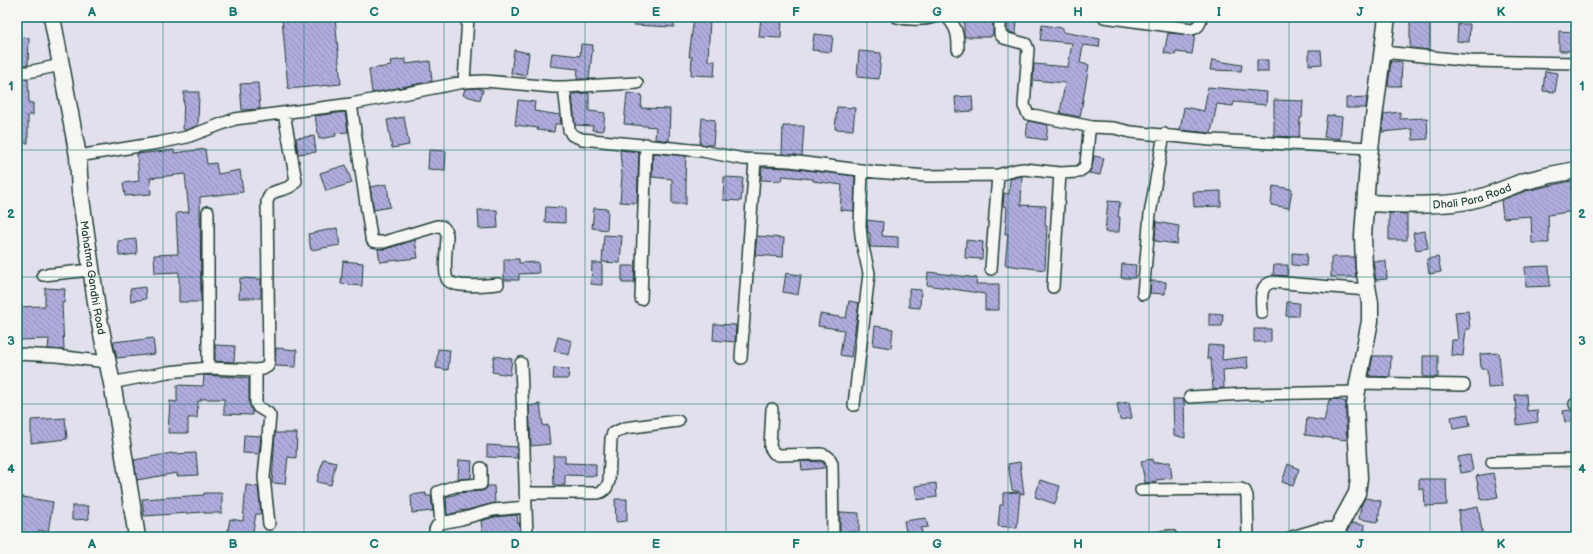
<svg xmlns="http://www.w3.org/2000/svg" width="1593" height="554" font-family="'Balsamiq Sans',sans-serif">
<defs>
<pattern id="building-back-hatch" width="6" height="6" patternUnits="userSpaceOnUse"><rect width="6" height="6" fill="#b0acdd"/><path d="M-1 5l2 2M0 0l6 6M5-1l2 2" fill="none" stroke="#8f8db4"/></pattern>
</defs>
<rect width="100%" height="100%" fill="#e1e0ec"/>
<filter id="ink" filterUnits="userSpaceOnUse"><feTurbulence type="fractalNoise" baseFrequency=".025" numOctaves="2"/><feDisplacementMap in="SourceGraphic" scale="8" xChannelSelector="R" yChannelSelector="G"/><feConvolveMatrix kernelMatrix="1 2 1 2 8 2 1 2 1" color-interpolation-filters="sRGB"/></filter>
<g filter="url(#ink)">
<!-- building -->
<path fill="url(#building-back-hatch)" stroke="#1f3d34" d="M282,17H335L341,84L288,89Z
M633,17H674V27L633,25Z
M694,17H710L708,61H715L714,76L691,75L692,57H689Z
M761,17H782L781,38L759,37Z
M964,17H993V35H991V37H964Z
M1007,17L1017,18L1016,34L1007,31Z
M1430,17V50L1410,48V18Z
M1458,24H1470L1469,42L1457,41Z
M1042,25L1063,28V32L1100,39L1099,47L1083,45L1080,63L1089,65L1080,117L1060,113L1065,83L1033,80L1034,64L1068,67L1072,43L1040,40Z
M1559,31L1573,32L1572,51H1559Z
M1168,33L1195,35L1192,54L1176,52L1175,55L1164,53Z
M814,34L833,36L831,52L812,50Z
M17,37L29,38L28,65H17Z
M581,44L593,45L589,79H577L578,69L550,66L552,53L580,56Z
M514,50L529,53L526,76L511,73Z
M1309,50H1321L1322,64L1309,65Z
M859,51L881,53L879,79L857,77Z
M406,59V64L430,61L432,81L372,93L369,69L391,66L390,61Z
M1212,60L1242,65L1241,71L1210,70Z
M1257,60H1268V72H1257Z
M1391,61L1402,62L1401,86H1388Z
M1545,71L1558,73L1555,92L1543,91Z
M17,79H28L29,103H33V115H28V143H17Z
M258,83L260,109L242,110L240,84Z
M1208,87L1267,92L1266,105L1234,102L1233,106L1217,104L1211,133L1180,130L1184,107L1204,111Z
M478,88L483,90L480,100L463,95L465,89Z
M184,92H199L198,125L187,130L183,129Z
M589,93V111L605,113L603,131L592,130L593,126L575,125L572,94Z
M627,93L642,95L641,108L670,109L669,141L655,139L656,127L624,124Z
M972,96L973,111L956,112L955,97Z
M1367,97L1366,108H1346V98Z
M518,100L535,102L534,111L560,115L561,124H555L554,132L537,130L538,128L515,125Z
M1274,100L1303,101L1302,118H1300L1299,137L1274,136Z
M837,107L855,108L853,130L835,129Z
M345,112L348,132L335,133L336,136L319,139L315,116Z
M1400,112V119L1427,118L1428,139L1413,140L1412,129L1382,132L1384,114Z
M1327,115L1342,117L1340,139L1324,137Z
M404,117L409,145L392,148L387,120Z
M702,118L715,120L713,145L700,144Z
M1028,121L1048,125L1046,140L1026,137Z
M783,126H804L802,156L782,154Z
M314,136L316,152L298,154L296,138Z
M205,149L207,164L216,163L218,174L240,170L243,192L200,197L201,302H179V272L155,273L154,255L178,254L176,213L189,212L185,174L150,178L151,194L125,196L123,183L139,181L137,154L174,150V153Z
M429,150L446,151L445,170L428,169Z
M620,150L639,152L637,203L620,202L622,176Z
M653,153L686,156L685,180H686V204H672V179L652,177Z
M1094,156L1104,158L1100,175L1089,173L1092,167Z
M346,165L352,183L326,191L320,173Z
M762,167L789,168L855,176L854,211L840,210L842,185L813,181V179L782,176L781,181L761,180Z
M1022,176L1021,205L1046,206L1045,226H1047L1045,270L1005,265L1008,234H1005L1007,207L1003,206L1004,193L1009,194L1010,179Z
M724,177L743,178L741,201L723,200Z
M1575,180L1576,187H1571L1575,211L1548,215L1549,243H1532L1531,216L1503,218L1501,200L1526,191Z
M387,184L390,207L374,210L370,187Z
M1273,186L1292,189L1289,208L1271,205Z
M1221,191V206L1194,207L1193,192Z
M1108,201L1120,202L1118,217H1120L1119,232H1105Z
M546,207L565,208V223L545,222Z
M594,208L608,209L607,230L592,228Z
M478,210H497L498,228L479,229Z
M1389,213L1407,214V240H1389Z
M867,220L883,222L882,236L898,237V248L870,247V233H868Z
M1156,222L1179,226L1177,244L1155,241Z
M337,228L340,245L311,250L308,234Z
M1425,231L1428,248L1416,250L1413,233Z
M604,235L622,236L620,263L602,262Z
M757,236L784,238L783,257L755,255Z
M136,239L137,254L119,256L118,241Z
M415,240L418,258L380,262L378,249H386Z
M966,240L983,242L982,259L965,258Z
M1292,253L1307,254L1306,266L1292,265Z
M1331,257H1354L1356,277H1331Z
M1438,257L1441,272L1429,274L1427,259Z
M504,259H519V263L538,262L539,273L519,274V280H504Z
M343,261L363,263L362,286L341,284Z
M1373,261H1386L1387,279L1376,280Z
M592,263H602V285L591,284Z
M1122,264L1136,265L1135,278H1121Z
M1274,265H1288L1287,276L1273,275Z
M622,266H635L634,283H622Z
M1549,266L1550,286L1526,287L1525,267Z
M928,272L977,278L976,284H999V310H985V294L927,285Z
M786,273L801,275L798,295L783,292Z
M240,278L261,279V298H239Z
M1151,281L1166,282L1165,294L1150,293Z
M145,287L146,299L131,301L130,289Z
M45,288L65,289L64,303H62L64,350L48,349L49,339L17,340V307L45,306Z
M909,289L921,290L920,308L909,307Z
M849,301L859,303L851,357L840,355L844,330L818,326L820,314L846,318Z
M1287,302L1299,303L1298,316H1286Z
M1468,311L1470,329H1466L1463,356L1451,355L1452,340H1458L1455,312Z
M1209,313L1223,314L1222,326H1209Z
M714,324L736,325L735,342L713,340Z
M875,326L893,329L891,348L873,345Z
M1254,329H1271V342H1254Z
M558,337L572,341L569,355L554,351Z
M153,338L155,354L117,358L113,342L131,340V341Z
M215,345L235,346L234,362L215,361Z
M1208,345L1223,346L1222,360L1247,357L1248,368L1223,370L1224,388L1213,389L1211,359H1207Z
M276,348L297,350L296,367L275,366Z
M438,349L450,350L448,370L436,368Z
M1499,353L1502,387L1488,388L1487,369H1481L1480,354Z
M494,356L512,359L510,375L492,372Z
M1373,356H1391L1390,377L1369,376Z
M1423,356H1438V377H1423Z
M554,368L569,369L568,379H553Z
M204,375L249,378V403L252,411V415L224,414V399H201V401H198L197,418H188V433H168L170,401L177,402V385L203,386Z
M1526,394L1527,411L1537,410L1538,422L1517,425L1515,395Z
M1173,399H1183L1184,401L1185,438L1174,435Z
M1336,399L1346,402V423L1347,440L1305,435L1307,418L1324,421L1329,400Z
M1129,402L1132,418L1120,420L1117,404Z
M540,404L543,426L548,425L550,444L531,446L529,406Z
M1571,410L1576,411V420L1565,422L1563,411Z
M1468,414L1470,426L1453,429L1451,417Z
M65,418L67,439L31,443V420Z
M275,433H297L296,458L288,457L285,484L272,483Z
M244,435L261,436L259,454L243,453Z
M487,445L517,447V458L487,457Z
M172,453L173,454L196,453L198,475L177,476V473L137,480L134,460Z
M1470,455L1473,471L1461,473L1458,457Z
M553,456H565V463L596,464V476L565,475V485H554Z
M323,459L336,462L331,485L317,482Z
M1153,459V463L1170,462L1172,478L1156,480V481L1145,483L1141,461Z
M459,460L472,461L471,478L458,479Z
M801,461L822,462L824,463V468L802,470Z
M1020,462L1024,494L1020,493L1017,528L998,526L1000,505H1003V493L1019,492L1012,490L1008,464Z
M1288,464L1299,469L1293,486L1282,482Z
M1493,473L1498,497L1481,500L1476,476Z
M1419,479H1446L1447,505L1425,506L1424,489H1419Z
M1040,480L1060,486L1055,504L1035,497Z
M936,483L937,497L917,500L915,486Z
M246,485L258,487L261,514H256L252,537L227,535L230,519L243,521Z
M488,486H494L495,503L467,510L458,511V512L447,515L446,497L457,494V493L482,491L485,490Z
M204,493H222V513H204V512L144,516L142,499L204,495Z
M426,493V496H431L433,511L412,513L411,495Z
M17,496L53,502L48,532L39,530L38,537H17Z
M1365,498L1381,501L1378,522L1359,519L1361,506Z
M615,499H627V521L616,522Z
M72,506H88L89,519L72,520Z
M1478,507L1483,537H1462L1458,511Z
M840,512L859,513V532H840Z
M517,515L518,524L520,523V537H483L481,521L494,517Z
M926,518L928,527L921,528L923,537H907L904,521Z
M1352,523L1365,525L1364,537H1347V531Z"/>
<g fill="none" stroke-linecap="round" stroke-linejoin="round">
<defs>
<path id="street" d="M897,17C908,20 924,20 935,17
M947,17C957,28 958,34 958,49
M1000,17V34L1004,38L1026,44L1028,49L1024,106L1028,114L1092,127
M1104,17L1192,29C1199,27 1200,24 1201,17
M1383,52L1471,61L1576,63
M17,72H28L61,65
M464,82L468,17
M564,87L637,83
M351,104L371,237L373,241L378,242H384L437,226C444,226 445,228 447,235C447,246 443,269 447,279C451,289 488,285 498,284
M78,156L158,143L187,137L235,119L351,104L464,82L485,81L553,87H564L569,130L572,135L582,139L702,151L743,159L790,161L875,172L927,176L998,175L1016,170L1024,169L1060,173L1078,172L1084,168L1086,164L1089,132L1092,127L1114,128L1131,132L1211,140L1370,148
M208,212V368
M991,269L998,175
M43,275L91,270
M1053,287L1060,173
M1143,294L1150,214L1164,134
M641,299L646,144
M1262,313C1262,300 1258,285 1273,282L1367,290
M17,354L57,356L107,362
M741,358L755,160
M521,363L527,537
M256,370V403L258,407L268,413L270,416L264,477L269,524
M111,383L168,372L208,368L256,370L263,369L268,366L269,359L267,202C271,185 288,194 296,181L284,113
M1358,383L1464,385
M1190,397L1245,394L1357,392
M1575,404H1576
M854,405L869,273L862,243L860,226L862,170
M772,409L770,447L774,453L778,455L820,454C827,455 830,457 832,464L833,537
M1492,462L1576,460
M1141,490L1241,489L1245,491L1247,496L1248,537
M525,493H598C605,491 607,488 609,481L611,439L613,433L625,428L678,421
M441,523L438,492L455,486L481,484V468
M436,537L435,530L437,526L441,523L461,519L493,510L526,507
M1162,537L1171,536
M1292,537L1319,529L1338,528"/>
<g id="secondary">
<path id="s1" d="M52,17L78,156L80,192L97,309L114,394L137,537"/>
<path id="s2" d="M1366,203C1401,204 1433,207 1467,201C1486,197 1504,189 1522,182C1540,177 1558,173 1576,170"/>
<path d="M1337,537L1338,528L1357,493L1359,478L1355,406L1358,383L1370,321V303L1364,268L1363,236L1368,164L1387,17"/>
</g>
</defs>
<!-- street casing -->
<use href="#street" stroke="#1f3d34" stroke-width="14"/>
<!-- secondary casing -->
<use href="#secondary" stroke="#1f3d34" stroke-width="19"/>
<!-- street -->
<use href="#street" stroke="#f6f6f2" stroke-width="11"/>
<!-- secondary -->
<use href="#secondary" stroke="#f6f6f2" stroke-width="16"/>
</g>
</g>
<!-- grid -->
<path fill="none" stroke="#0f766e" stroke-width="1" stroke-opacity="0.55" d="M163,17V537M304,17V537M444,17V537M585,17V537M726,17V537M867,17V537M1008,17V537M1149,17V537M1289,17V537M1430,17V537M17,150H1576M17,277H1576M17,404H1576"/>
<g text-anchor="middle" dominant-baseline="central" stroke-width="3.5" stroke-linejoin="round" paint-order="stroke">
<!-- street labels -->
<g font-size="11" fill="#1f3d34" stroke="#f6f6f2">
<text stroke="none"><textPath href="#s2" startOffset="107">Dhali Para Road</textPath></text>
<text stroke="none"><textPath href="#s1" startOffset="264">Mahatma Gandhi Road</textPath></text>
</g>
</g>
<!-- margin -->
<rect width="1593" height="554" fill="none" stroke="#f6f6f2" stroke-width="44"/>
<rect x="22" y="22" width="1549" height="510" fill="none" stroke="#0f766e" stroke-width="1.5"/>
<g font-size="13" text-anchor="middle" font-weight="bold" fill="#0f766e">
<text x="92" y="16">A</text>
<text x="233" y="16">B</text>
<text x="374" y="16">C</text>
<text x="515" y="16">D</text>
<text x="656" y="16">E</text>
<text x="796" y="16">F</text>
<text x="937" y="16">G</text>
<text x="1078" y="16">H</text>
<text x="1219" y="16">I</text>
<text x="1360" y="16">J</text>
<text x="1501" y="16">K</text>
<text x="11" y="90">1</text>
<text x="1582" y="90">1</text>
<text x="11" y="218">2</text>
<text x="1582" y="218">2</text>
<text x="11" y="345">3</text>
<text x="1582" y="345">3</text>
<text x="11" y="473">4</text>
<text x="1582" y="473">4</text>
<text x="92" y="548">A</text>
<text x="233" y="548">B</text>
<text x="374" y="548">C</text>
<text x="515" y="548">D</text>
<text x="656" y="548">E</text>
<text x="796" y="548">F</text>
<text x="937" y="548">G</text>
<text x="1078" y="548">H</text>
<text x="1219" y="548">I</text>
<text x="1360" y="548">J</text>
<text x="1501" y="548">K</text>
</g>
</svg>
